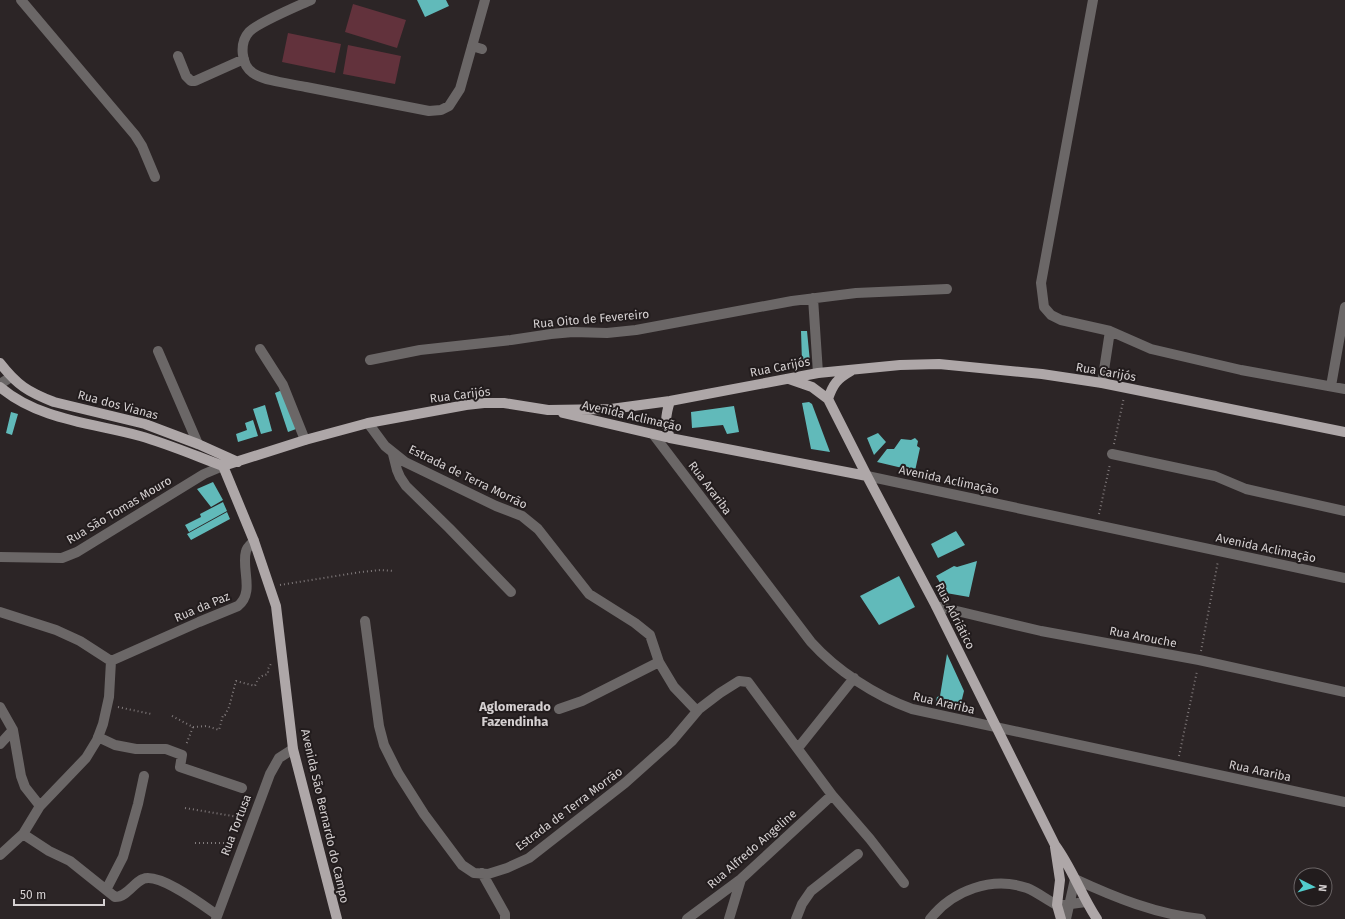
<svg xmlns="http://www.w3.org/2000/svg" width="1345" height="919" font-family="'Fira Sans',sans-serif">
<rect width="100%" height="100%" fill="#2c2526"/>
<!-- garden -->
<path fill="#62323c" d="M353,4L406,20L397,48L345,32Z
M288,33L341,44L335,73L282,62Z
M348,45L401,56L395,84L343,74Z"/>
<!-- building -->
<path fill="#61baba" d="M417,0H446L449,6L425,17Z
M801,331H807L810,362H802Z
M282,390L296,429L288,432L275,393Z
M809,402L812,404L830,452L811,449L802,403Z
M265,405L272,431L261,434L253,409Z
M734,406L739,432L727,434L723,425L692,428L691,412Z
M11,412L18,414L12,435L6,433Z
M253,420L258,436L238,442L236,434L247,430L245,423Z
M878,433L886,442L874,455L867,438Z
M915,438L918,441L917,446L920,448L915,471L877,462L887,449H894L901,439L911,440Z
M213,482L223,500L211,507L197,489Z
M223,502L227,511L189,532L185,525L201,517L200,514Z
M227,512L230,519L191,540L187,534Z
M956,531L965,545L938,558L931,544Z
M977,561L969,597L946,593L936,576L954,566L957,567Z
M899,576L915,607L879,625L860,596Z
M947,654L964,691L959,711L935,705L937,697L940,696Z"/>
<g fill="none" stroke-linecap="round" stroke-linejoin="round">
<!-- path -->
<path stroke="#807a7b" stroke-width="2" stroke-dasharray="1 3" stroke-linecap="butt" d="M1114,444L1124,397
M1099,514L1110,464
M280,585L361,572L381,570L394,571
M1201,651L1218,561
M118,707L151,714
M172,716L193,727L186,745
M193,727L207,726L219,730L223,715H225L229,707L236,681L255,686C258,678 260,676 268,674V669L272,662
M1179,756L1197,671
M185,808L244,818
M195,843H234"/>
<!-- minor -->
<path stroke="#6b6767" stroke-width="10" d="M21,0L135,135L142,146L155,177
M311,0C298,6 257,23 249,32C239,43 241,65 253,73C264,81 292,84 306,87C347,95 388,103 429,111L441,110L449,106L460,89L485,0
M1093,0L1041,283L1044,307L1051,315L1061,320L1110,331L1151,349L1241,370L1345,389
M472,46L482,49
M178,56L186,76L191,81H195L244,59
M813,298L818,373
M260,349L283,385L305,440
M158,351L198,444
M370,360L420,350L511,340L551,334L573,332L607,333L636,330L792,301L856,293L947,289
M1102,383L1110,331
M0,384L11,377
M1331,386L1345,307
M368,423L385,446L405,462L496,506L522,516L538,529L589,594L635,623L650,635L659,662L674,687L697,711
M653,434L811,642C837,671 876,696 912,709L1345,802
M393,454L397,470L400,477L406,486L449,528L511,592
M1112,454L1215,476L1246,489L1345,511
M867,476L1345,578
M0,557L62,558L77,552L204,474L223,466
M936,606L1041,631L1199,660L1345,692
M0,612L56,630L80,641L111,661L109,697L103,724L97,740L86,758L40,806L23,834L0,855
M365,621L379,726L384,745L398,773L424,814L462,865L474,873L488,874L507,868L529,858L625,783L672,741L699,709L720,693L739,681L748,682L832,795L870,839L904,883
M111,661L199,622L238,606C255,592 241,569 246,551C247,547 251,544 254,541
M0,707L13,730L21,776L25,787L40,806
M559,709L582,701L659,662
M98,737L115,745L136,749H166L182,755L180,767L242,788
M0,744L13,730
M798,748L854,678
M23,834L49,851L70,861L115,897C127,897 133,883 143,879C159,872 204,906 217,915
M482,873L505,914V919
M106,890L123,857L138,804L144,776
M1063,905L1086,902
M216,919L270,774L279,758L293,749
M687,919L741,879L832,795
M729,919L741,879
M796,919L802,904L811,891L858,854
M930,919C953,890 992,876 1027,888C1037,892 1047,900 1057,905
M1066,919L1075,879C1116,898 1156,914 1201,919"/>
<!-- major -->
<path stroke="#aea7a8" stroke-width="10" d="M0,363C17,385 28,392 54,402L145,424L198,444L238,462
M789,379L812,387L828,399L867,476L936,606L1055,845C1072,868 1081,895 1097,919
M0,387C39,420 92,423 140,436C168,444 196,456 223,466
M828,399C833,384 837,379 851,371
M670,401C665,417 665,423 670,438
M563,413L670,438L867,476
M223,466L305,440L368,423L466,405L484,403H504L548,410L611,409L670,401L818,373L900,365L939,364L1042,374L1102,383L1345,432
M223,466L254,541L276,606L293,749L337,919
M1055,847L1060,880L1057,905L1061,919"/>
</g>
<g text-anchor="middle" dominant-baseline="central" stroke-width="4" stroke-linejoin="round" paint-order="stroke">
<!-- street labels -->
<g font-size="12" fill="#d5d0d1" stroke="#221c1d">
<text transform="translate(591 319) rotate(-5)">Rua Oito de Fevereiro</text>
<text transform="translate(780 367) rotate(-11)">Rua Carijós</text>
<text transform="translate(1106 372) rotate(10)">Rua Carijós</text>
<text transform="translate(460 395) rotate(-7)">Rua Carijós</text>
<text transform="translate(118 405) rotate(15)">Rua dos Vianas</text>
<text transform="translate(632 416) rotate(13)">Avenida Aclimação</text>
<text transform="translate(468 477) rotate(26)">Estrada de Terra Morrão</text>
<text transform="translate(949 480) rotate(12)">Avenida Aclimação</text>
<text transform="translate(710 488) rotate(53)">Rua Arariba</text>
<text transform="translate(119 510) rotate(-31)">Rua São Tomas Mouro</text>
<text transform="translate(1266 548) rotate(12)">Avenida Aclimação</text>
<text transform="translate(202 607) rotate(-23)">Rua da Paz</text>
<text transform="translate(955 616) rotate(63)">Rua Adriático</text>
<text transform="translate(1143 637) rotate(11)">Rua Arouche</text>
<text transform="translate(944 703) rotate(13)">Rua Arariba</text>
<text transform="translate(1260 771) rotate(12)">Rua Arariba</text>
<text transform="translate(569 809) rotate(-37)">Estrada de Terra Morrão</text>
<text transform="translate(325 816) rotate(77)">Avenida São Bernardo do Campo</text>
<text transform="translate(236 825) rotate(-69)">Rua Tortusa</text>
<text transform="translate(752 849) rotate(-41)">Rua Alfredo Angeline</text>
</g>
<!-- neighbourhood labels -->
<g font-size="13" font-weight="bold" fill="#d5d0d1" stroke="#221c1d">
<text x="515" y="706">Aglomerado<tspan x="515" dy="15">Fazendinha</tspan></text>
</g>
</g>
<!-- north arrow -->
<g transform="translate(1313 887) rotate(96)"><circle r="19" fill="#221c1d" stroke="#6a6465"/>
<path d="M0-3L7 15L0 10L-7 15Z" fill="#52cdcd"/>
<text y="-6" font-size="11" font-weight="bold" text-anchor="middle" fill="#d5d0d1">N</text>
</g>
<!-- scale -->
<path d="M14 899v6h90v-6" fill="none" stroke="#d5d0d1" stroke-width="2"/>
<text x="20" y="899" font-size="12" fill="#d5d0d1" stroke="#221c1d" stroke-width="3" paint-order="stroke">50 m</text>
</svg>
